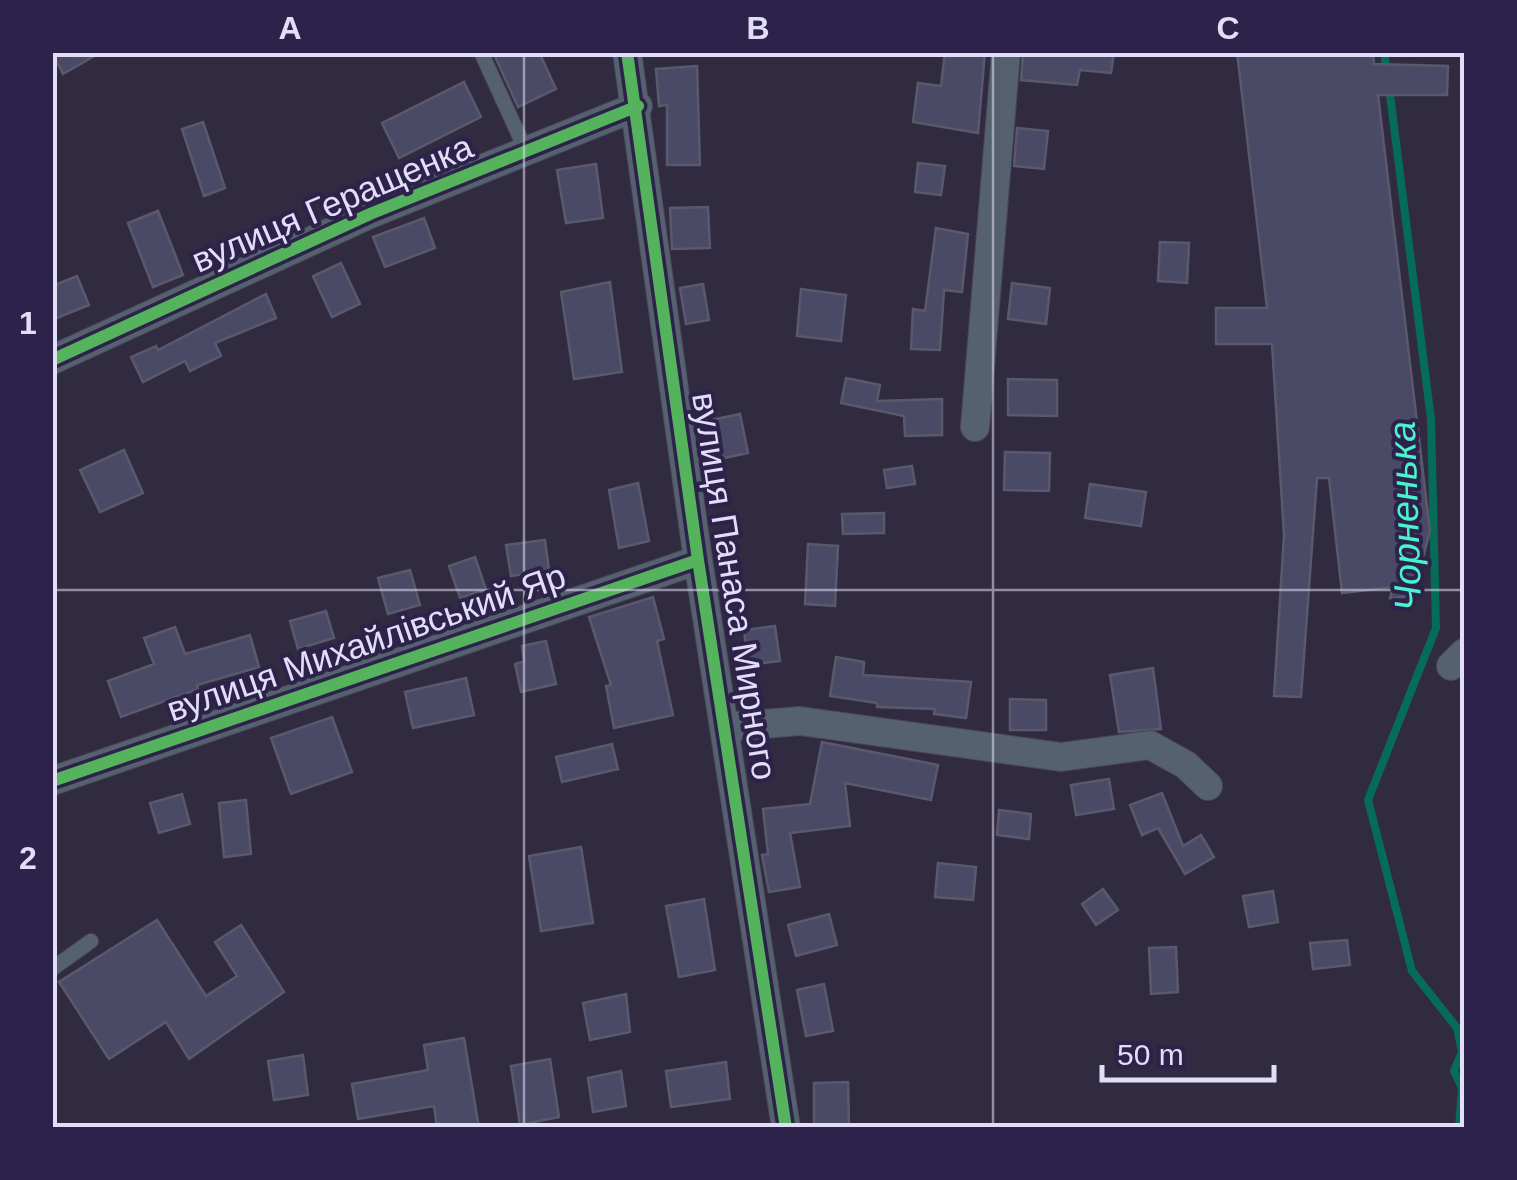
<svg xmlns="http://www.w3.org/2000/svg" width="1517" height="1180" font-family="Arial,sans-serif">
<rect width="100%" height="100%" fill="#312b41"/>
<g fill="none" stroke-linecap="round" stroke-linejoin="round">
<!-- stream -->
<path stroke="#066c5a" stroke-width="8" d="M1384,52L1387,73
M1389,87L1431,419L1436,628L1368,800L1412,971L1457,1028L1462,1052L1454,1071L1462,1088L1459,1128"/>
</g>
<!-- building -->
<path fill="#4a4a66" stroke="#5a596b" stroke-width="2.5" d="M52,52H101L63,74Z
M493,52H539L556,89L518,107Z
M945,52H985L978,133L913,122L918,83L941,86Z
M1023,52H1114L1111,73L1080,70L1077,85L1021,80Z
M1237,52H1373L1374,64L1448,66L1447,95H1378L1430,531L1413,596L1390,598L1393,587L1342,593L1329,478H1317L1301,697L1274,696L1284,535L1272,344H1216V308H1267Z
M697,66L700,165H667V105L659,106L656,69Z
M464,82L481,117L399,158L382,123Z
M203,122L225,188L204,196L182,129Z
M1017,128L1048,131L1044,169L1014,166Z
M918,163L945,166L941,195L915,192Z
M596,164L603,218L566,223L557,170Z
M708,207L710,248L672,249L670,208Z
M158,211L183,275L153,287L128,223Z
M424,218L435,248L385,267L373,237Z
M936,228L968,234L962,292L944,290L940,350L911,349L913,309L925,311Z
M1160,242L1189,243L1187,283L1158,281Z
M341,263L360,304L332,317L313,276Z
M77,276L89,305L52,320V286Z
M610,282L622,372L574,379L561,292Z
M1012,283L1050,288L1046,324L1008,319Z
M703,284L709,320L686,324L680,288Z
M801,289L846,295L841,341L797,336Z
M266,294L276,318L215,343L221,356L190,371L185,361L143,382L131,357L156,346L158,350Z
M846,378L880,385L877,401L942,399V435L905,436L904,416L841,403Z
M1008,379L1057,380V416L1008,415Z
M740,414L748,453L715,460L706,421Z
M124,450L143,493L100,512L80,470Z
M1005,452L1050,453L1049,491L1004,490Z
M912,466L915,484L887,488L884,470Z
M638,483L649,541L619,548L609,490Z
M1090,484L1146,492L1141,526L1085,518Z
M884,513V533L843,534L842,514Z
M545,540L549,570L511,576L506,545Z
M808,544L838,546L835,606L805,604Z
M475,557L486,590L460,598L449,566Z
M410,570L420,605L388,614L378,578Z
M653,597L664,639L657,641L673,715L614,728L606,686L611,685L589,617Z
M326,611L334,638L298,649L290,621Z
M775,626L780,661L748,665L744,630Z
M175,627L185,654L250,635L259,667L197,685L198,689L121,717L108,681L154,664L144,638Z
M546,641L556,684L521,692L515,664L524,661L522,646Z
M836,657L864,662L863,675L971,682L966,718L934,714L935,709L877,707V703L830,696Z
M1153,668L1161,729L1119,732L1110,675Z
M466,678L474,715L413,728L405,692Z
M1010,699L1046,700V730H1010Z
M332,717L352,772L291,794L271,738Z
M822,742L938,765L931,800L845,783L850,826L790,833L800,887L769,892L762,855L768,854L763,809L810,804Z
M612,744L618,769L562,782L556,757Z
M1109,779L1114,809L1076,815L1071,785Z
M1162,793L1183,846L1201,835L1214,857L1185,874L1158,828L1142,835L1130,805Z
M182,794L190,824L159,833L150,803Z
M246,800L251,854L224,857L219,803Z
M999,810L1031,814L1029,839L997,835Z
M581,847L593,923L541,931L529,856Z
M938,863L976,867L973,900L935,897Z
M1103,889L1118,910L1096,925L1082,904Z
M1273,891L1278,922L1249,927L1243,896Z
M704,899L715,970L679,977L666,906Z
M829,914L837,945L796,956L788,925Z
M157,920L206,996L237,976L215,942L241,925L284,992L189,1059L166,1022L109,1059L59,982Z
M1347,940L1350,965L1313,969L1310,943Z
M1176,947L1178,992L1151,994L1149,948Z
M824,984L833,1031L806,1036L797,990Z
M626,994L630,1032L590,1040L583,1003Z
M464,1038L479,1128H437L434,1106L358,1119L352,1084L428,1070L424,1045Z
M303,1055L308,1095L274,1100L268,1061Z
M550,1059L559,1117L520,1125L511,1066Z
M726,1062L730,1099L671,1107L666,1071Z
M621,1071L626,1106L593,1112L588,1078Z
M848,1082L849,1124H814V1083Z"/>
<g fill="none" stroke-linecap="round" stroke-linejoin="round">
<defs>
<path id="lane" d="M481,52L527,153
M52,969L91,941"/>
<path id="street" d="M627,52L698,560L786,1128
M52,360L370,214L638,106
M975,427L1006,52
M1451,666L1464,653
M726,727L800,721L1061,757L1150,745L1186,765L1208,786
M52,781L698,560"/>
</defs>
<!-- lane casing -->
<use href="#lane" stroke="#4b4659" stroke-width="16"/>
<!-- street casing -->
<use href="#street" stroke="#4b4659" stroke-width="30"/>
<!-- lane -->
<use href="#lane" stroke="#55616e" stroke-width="14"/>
<!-- street -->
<use href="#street" stroke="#55616e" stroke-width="28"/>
<defs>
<path id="cycleway" d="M627,52L698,560L786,1128
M52,360L370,214L638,106
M52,781L698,560"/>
</defs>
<!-- cycleway casing -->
<use href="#cycleway" stroke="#2d224a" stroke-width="19"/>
<!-- cycleway -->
<use href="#cycleway" stroke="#56b35d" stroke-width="12"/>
</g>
<!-- grid -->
<path fill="none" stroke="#e2def8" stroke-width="2.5" stroke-opacity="0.55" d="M524,52V1128M993,52V1128M52,590H1464"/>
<g text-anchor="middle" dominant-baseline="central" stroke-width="8" stroke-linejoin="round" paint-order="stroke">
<!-- street labels -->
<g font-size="35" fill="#e2def8" stroke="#2d224a">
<text transform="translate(332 203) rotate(-23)">вулиця Геращенка</text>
<text transform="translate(735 586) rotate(81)">вулиця Панаса Мирного</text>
<text transform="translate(366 642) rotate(-19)">вулиця Михайлівський Яр</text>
</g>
<!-- water labels -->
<g font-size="38" font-style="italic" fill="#49f3cc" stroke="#2d224a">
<text transform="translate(1405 516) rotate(-92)">Чорненька</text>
</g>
</g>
<!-- border -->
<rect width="1517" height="1180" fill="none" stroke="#2d224a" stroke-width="110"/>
<!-- scale -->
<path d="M1102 1065v15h172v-15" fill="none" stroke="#e2def8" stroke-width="5"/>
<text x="1117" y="1065" font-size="30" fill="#e2def8" stroke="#2d224a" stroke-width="8" paint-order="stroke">50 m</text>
<rect x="55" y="55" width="1407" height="1070" fill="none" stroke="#e2def8" stroke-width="4"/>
<g font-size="32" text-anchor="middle" font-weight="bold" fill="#e2def8">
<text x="290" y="39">A</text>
<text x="758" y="39">B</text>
<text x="1228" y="39">C</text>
<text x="28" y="334">1</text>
<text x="28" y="869">2</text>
</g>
</svg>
